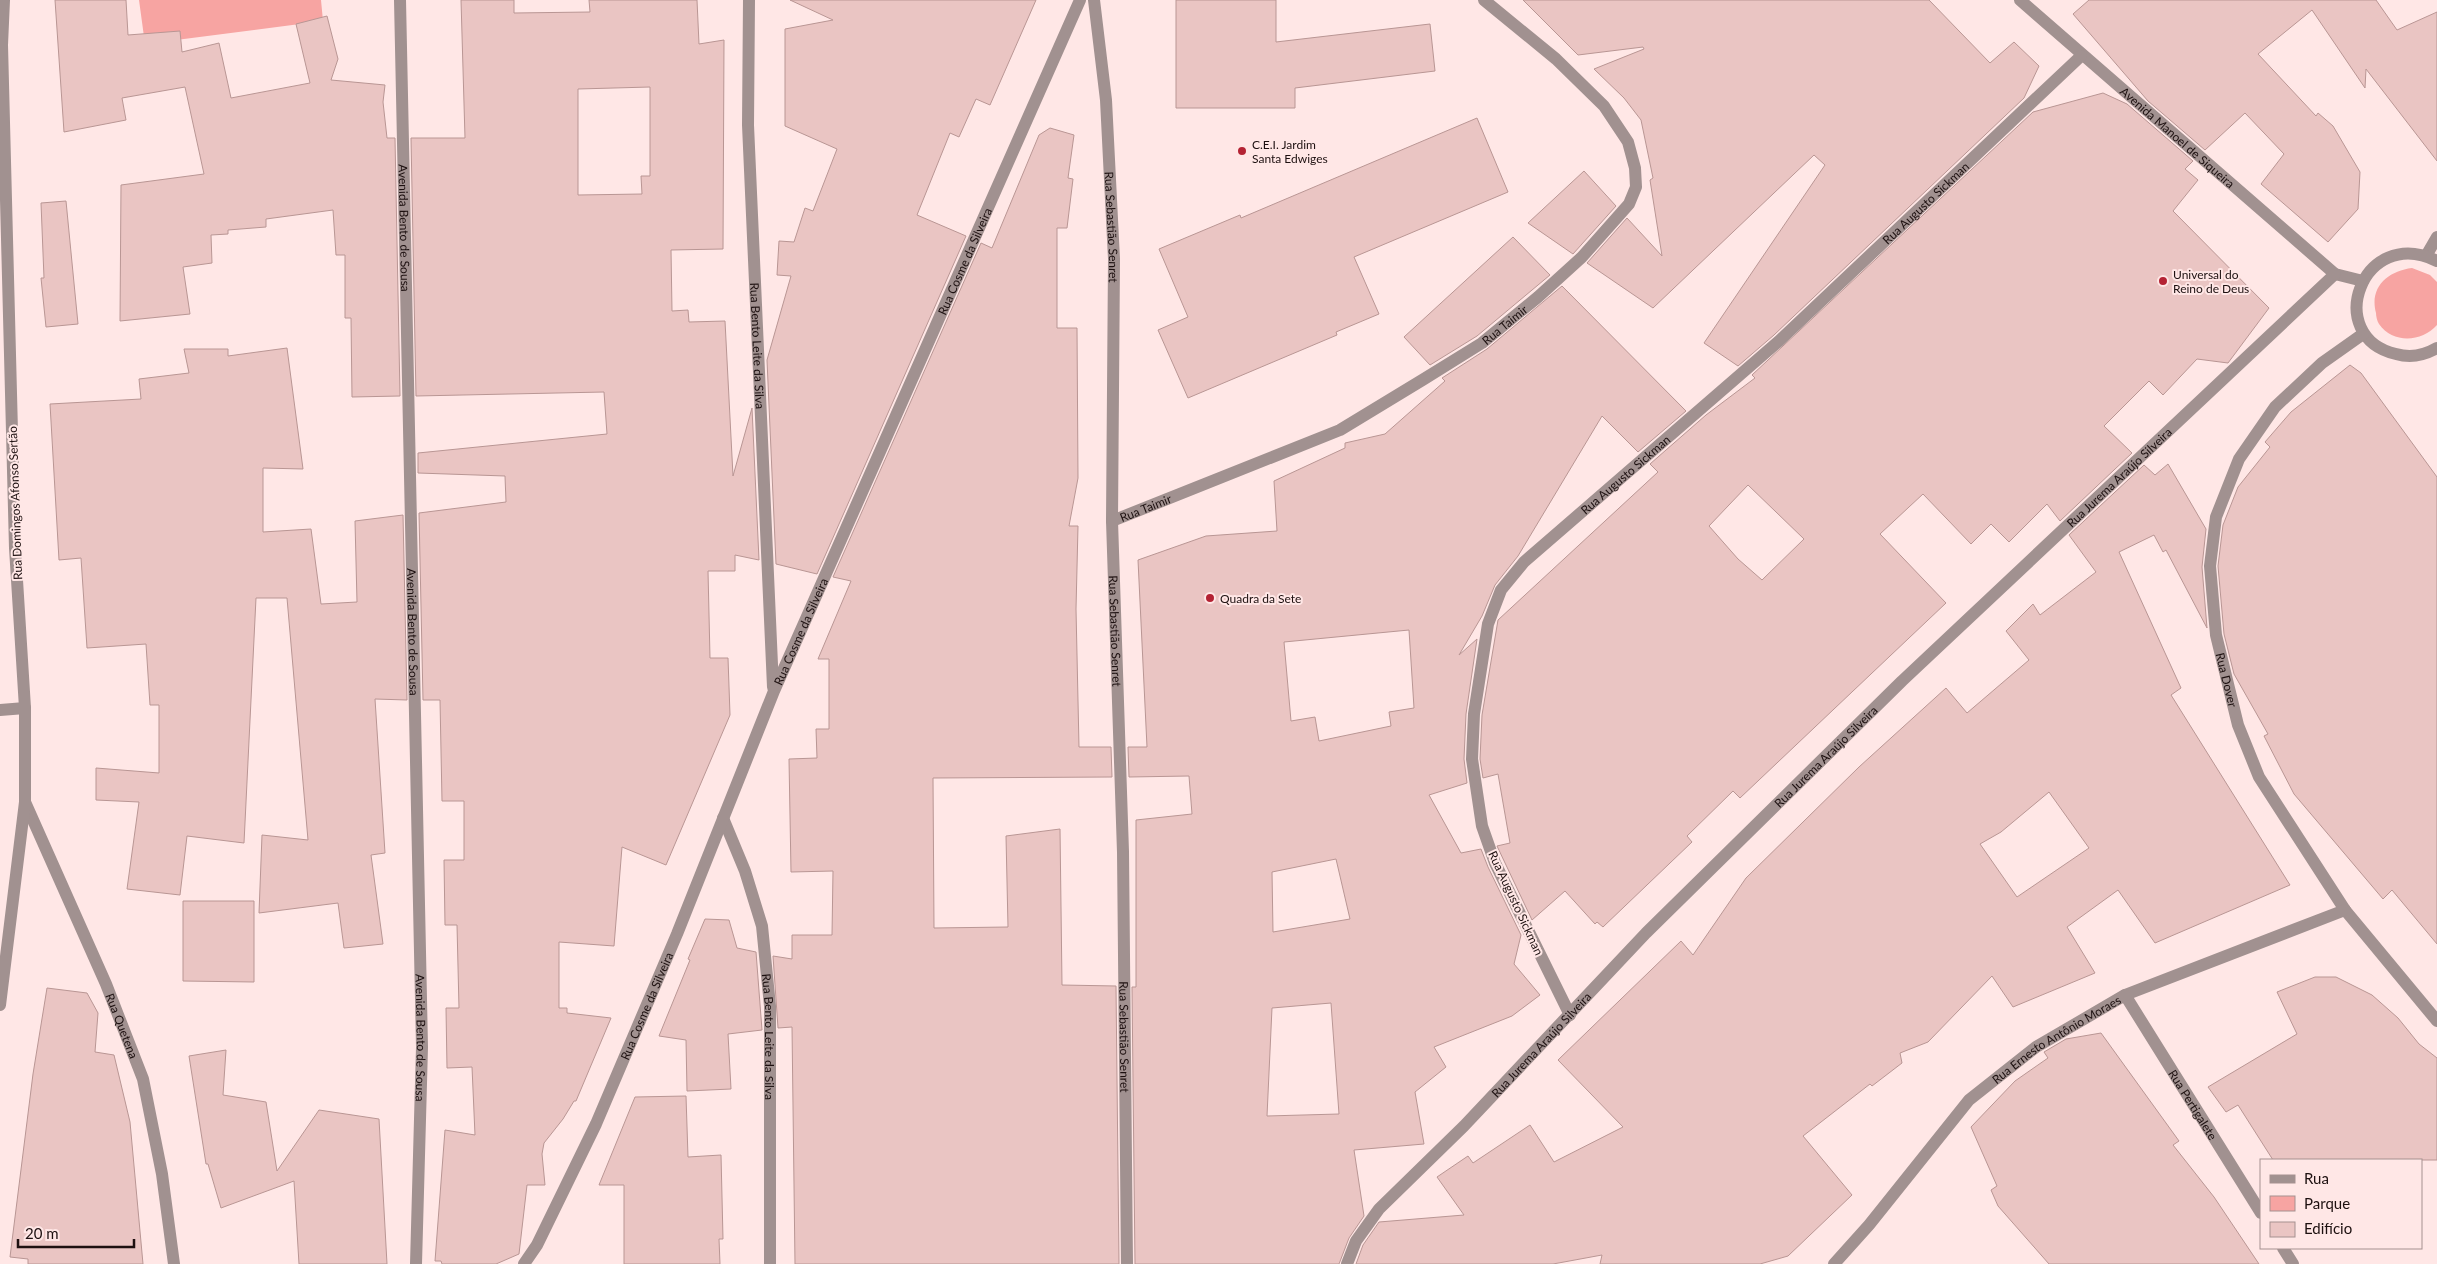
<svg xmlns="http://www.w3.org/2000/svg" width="2437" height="1264" font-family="Lato,sans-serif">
<rect width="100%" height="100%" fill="#ffe7e6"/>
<!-- green -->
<path fill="#f7a4a2" d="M139,0H321L323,21L145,44Z
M2412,268L2430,275L2437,282V325C2422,342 2393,344 2379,324C2377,321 2376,316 2376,313C2369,287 2388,271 2412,268Z"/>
<!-- building -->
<path fill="#eac5c3" stroke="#b99694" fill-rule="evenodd" d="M55,0H126L128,35L180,31L182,52L219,43L231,98L310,83L296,24L327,16L338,59L331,80L385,85L383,102L387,138H395L400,396L352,397L351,318H345V255H336L333,210L266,219V227L228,230V234L211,235L212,263L183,267L190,314L120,321L121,185L204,174L185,87L122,98L126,120L64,132Z
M461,0H514V13L590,12L589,0H697L699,44L724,40L723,249L671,250L672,311L688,310L689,322L725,321L733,476L752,408L759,560L735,555V571H708L710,658H728L730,715L666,865L622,847L614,946L559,942V1008H567V1013L611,1018L576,1101H574L563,1119L544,1143L542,1154L545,1185H527L519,1254L496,1264H442L441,1261H435L445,1130L475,1135L472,1067L447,1068L446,1008H459L457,925H445L444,860H464V801H442L440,700H423L419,513L506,502L505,476L418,473V453L607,434L604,392L416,396L411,138H465ZM650,87V176H641L642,194L578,195V89Z
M790,0H1036L990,105L976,99L959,137L950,133L917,215L966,236L817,574L776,564L767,360L791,276L777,275L779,241L794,242L805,208L813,211L837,149L785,126V29L833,20Z
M1176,0H1276V42L1430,24L1435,71L1295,88V108H1176Z
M1523,0H1929L1990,63L2014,42L2039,66L2024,98L1774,335L1738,366L1704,343L1825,165L1814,155L1653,308L1587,263L1627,218L1662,256L1650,180L1653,178L1641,120L1624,98L1594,69L1644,49L1643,47L1578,55Z
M2089,0H2376L2397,30L2437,12V161L2366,69L2365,88L2312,10L2258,54L2316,116L2318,113L2333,126L2360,172L2358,209L2328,242L2261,184L2284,154L2245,113L2205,150L2148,101L2073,14Z
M2103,93L2127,104L2193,161L2185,169L2198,180L2173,211L2269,308L2228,363L2197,359L2163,395L2149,381L2104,426L2132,453L2060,521L2047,504L2009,542L1991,524L1971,544L1923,494L1880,534L1946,603L1740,798L1733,791L1687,836L1692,842L1603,927L1597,922L1595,924L1565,891L1532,920L1497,846L1510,843L1498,774L1483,778L1480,759L1482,715L1498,620L1658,472L1650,464L1706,415L1755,378L1752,375L2033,112ZM1748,485L1804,539L1762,580L1738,559L1709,526Z
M1477,118L1508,192L1354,257L1379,314L1336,332L1337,335L1188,398L1158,330L1188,317L1159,249L1240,215L1241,218Z
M1050,128L1074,135L1068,178L1073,179L1067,228H1057V328H1077L1078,478L1069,526H1078L1076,609L1079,747H1111L1112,777L933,778L934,928L1008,927L1006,836L1060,829L1062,985L1116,986L1119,1264H795L792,1027L778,1028L773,956L792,959V935H832L833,871L791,872L789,759L817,758L816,729H829V659H818L851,581L833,577L981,243L992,248L1039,135Z
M1584,171L1616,206L1573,254L1528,223Z
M66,201L78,324L46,327L41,278H44L41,203Z
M1513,237L1550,275L1477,336L1430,365L1404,337Z
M1562,286L1686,411L1638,452L1602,416L1518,556L1495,585L1482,616L1459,655L1477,639L1466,714L1464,759L1467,783L1429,795L1461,853L1481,849L1488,867L1521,935L1514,964L1540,995L1512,1016L1434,1047L1446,1067L1415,1092L1424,1144L1354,1150L1364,1216L1349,1238L1339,1264H1135L1132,987H1136V820L1192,814L1189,776L1129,777L1128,747H1147L1138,560L1206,536L1277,531L1274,481L1345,448V443L1385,434L1445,381L1442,378L1487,349ZM1409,630L1414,708L1389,712L1391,726L1319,741L1315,717L1291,721L1284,642ZM1336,859L1350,919L1273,932L1272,872ZM1331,1003L1339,1114L1267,1116L1272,1008Z
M287,348L303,469L263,468V532L311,529L321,604L357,602L355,521L403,515L407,700L375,699L385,853L371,855L383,944L344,948L338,903L259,913L262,835L308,840L287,598H256L244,843L187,836L180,895L127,889L139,802L96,800V768L159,773V705H150L146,644L87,648L81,558L59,560L50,404L141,399L139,379L189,373L184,349H228V356Z
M2350,365L2361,373L2437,477V944L2392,890L2383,899L2294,794L2264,736L2268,734L2234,674L2224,634L2218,566L2223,525L2238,487L2270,447L2265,442L2291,412Z
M2168,464L2206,529L2202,567L2207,628L2166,550L2163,552L2154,535L2119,552L2181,688L2171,695L2290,885L2155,943L2118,890L2067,927L2095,973L2013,1007L1992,976L1928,1042L1900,1053L1902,1063L1872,1086L1870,1084L1803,1136L1852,1195L1788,1256L1760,1264H1600L1602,1255L1553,1264H1356L1363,1245L1379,1222L1464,1215L1437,1177L1468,1156L1473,1163L1530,1125L1554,1162L1623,1127L1558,1060L1681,941L1693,955L1746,878L1859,767L1946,688L1967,713L2029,660L2006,631L2033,604L2040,615L2096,572L2069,535L2144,465L2155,475ZM2049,792L2089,848L2017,897L1980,844L2001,832Z
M183,901H254V982L183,981Z
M705,919L729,920L737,948L756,952L762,1030L728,1034L731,1089L687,1091L686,1040L659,1036L690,960L688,959Z
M2315,977H2336L2372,995L2398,1018L2419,1044L2437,1058V1160H2273L2238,1105L2226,1112L2208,1087L2297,1034L2277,992Z
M47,988L87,993L98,1013L95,1052L114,1055L130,1122L143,1264H28V1259L10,1257L33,1074Z
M2101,1033L2179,1141L2173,1145L2214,1197L2259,1264H2049L1998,1206L1991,1190L1997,1186L1971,1127L2015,1081L2048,1058L2044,1052L2066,1039Z
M226,1050L223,1095L266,1102L277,1171L319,1110L379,1119L387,1264H299L294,1181L221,1208L208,1164H206L189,1056Z
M686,1096L688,1157L721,1155L723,1239H719L720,1264H624V1185H599L635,1097Z"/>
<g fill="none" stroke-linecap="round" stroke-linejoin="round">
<!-- minor -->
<g stroke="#a19190" stroke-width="12">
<path id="s1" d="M400,0L422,1047L416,1264"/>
<path id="s2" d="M749,0L748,125L773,687"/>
<path id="s3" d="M1094,0L1106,100L1114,259L1112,521L1123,852L1127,1264"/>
<path id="s4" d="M2020,0L2335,274L2363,281"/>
<path d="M2426,256L2437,237"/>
<path d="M2437,261C2362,224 2322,337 2396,354C2410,358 2425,355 2437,348"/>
<path id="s5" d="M2363,334L2322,363L2275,407L2239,459L2216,517L2210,566L2216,635L2238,725L2259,777L2345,910L2437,1021"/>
<path id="s6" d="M1112,521L1340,430L1424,379L1482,343L1538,297L1582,257L1629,204L1636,187L1635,168L1628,142L1604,106L1556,59L1484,0"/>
<path d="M0,710L25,708"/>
<path id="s7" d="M25,802L106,984L143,1079L162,1174L174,1264"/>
<path id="s8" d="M723,818L745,871L762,926L770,1006V1264"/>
<path id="s9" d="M2125,995L2261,1213"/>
<path d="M0,1005L25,802V708L15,548L2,45L4,0"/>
<path id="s10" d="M1570,1015L1495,863L1482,826L1472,759L1474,714L1488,624L1501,590L1524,562L1779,341L2081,56"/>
<path d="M2283,1248L2293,1264"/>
<path id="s11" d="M524,1264L537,1245L596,1124L677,934L774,691L1080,0"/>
<path id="s12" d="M1347,1264L1356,1241L1379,1209L1464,1126L1646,933L1902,681L2335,274"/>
<path id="s13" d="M1834,1264L1869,1225L1969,1100L2036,1047L2125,995L2345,910"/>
</g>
</g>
<!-- markers -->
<g fill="#b42233" stroke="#ffe7e6" stroke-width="2">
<circle cx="1242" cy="151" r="5"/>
<circle cx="2163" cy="281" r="5"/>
<circle cx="1210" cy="598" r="5"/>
</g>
<g text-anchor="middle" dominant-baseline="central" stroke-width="4" stroke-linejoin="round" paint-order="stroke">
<!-- street labels -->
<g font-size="12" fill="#1d1010" stroke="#ffe7e6">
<text stroke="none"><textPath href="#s4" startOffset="209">Avenida Manoel de Siqueira</textPath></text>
<text stroke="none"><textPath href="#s10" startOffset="1024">Rua Augusto Sickman</textPath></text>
<text stroke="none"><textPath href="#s1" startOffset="228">Avenida Bento de Sousa</textPath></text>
<text stroke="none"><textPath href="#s3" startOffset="228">Rua Sebastião Senret</textPath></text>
<text stroke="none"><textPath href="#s11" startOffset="1096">Rua Cosme da Silveira</textPath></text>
<text stroke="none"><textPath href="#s6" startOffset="441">Rua Taimir</textPath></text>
<text stroke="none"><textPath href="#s2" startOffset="346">Rua Bento Leite da Silva</textPath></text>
<text stroke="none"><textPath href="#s10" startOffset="619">Rua Augusto Sickman</textPath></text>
<text stroke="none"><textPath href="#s12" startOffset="1105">Rua Jurema Araújo Silveira</textPath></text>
<text transform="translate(15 503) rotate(-92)">Rua Domingos Afonso Sertão</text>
<text stroke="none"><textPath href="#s6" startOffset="36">Rua Taimir</textPath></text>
<text stroke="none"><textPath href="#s1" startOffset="632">Avenida Bento de Sousa</textPath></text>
<text stroke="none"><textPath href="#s11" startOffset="691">Rua Cosme da Silveira</textPath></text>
<text stroke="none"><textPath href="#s3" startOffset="632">Rua Sebastião Senret</textPath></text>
<text stroke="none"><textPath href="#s5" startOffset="405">Rua Dover</textPath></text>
<text stroke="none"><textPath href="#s12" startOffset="700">Rua Jurema Araújo Silveira</textPath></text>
<text transform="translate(1516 903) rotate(65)">Rua Augusto Sickman</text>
<text stroke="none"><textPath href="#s11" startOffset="286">Rua Cosme da Silveira</textPath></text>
<text stroke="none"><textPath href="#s7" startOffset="244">Rua Quetena</textPath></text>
<text stroke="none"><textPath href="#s3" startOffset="1038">Rua Sebastião Senret</textPath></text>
<text stroke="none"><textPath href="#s1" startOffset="1038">Avenida Bento de Sousa</textPath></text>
<text stroke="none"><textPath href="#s8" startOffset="226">Rua Bento Leite da Silva</textPath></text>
<text stroke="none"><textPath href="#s13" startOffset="319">Rua Ernesto Antônio Moraes</textPath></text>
<text stroke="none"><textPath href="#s12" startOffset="295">Rua Jurema Araújo Silveira</textPath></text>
<text stroke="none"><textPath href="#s9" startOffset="129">Rua Pertigalete</textPath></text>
</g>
<!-- poi labels -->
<g font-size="12" fill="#1d1010" stroke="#ffe7e6" text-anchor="start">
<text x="1252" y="144">C.E.I. Jardim<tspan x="1252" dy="14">Santa Edwiges</tspan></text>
<text x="2173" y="274">Universal do<tspan x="2173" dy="14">Reino de Deus</tspan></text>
<text x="1220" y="598">Quadra da Sete</text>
</g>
</g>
<!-- legend -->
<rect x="2260" y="1159" width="162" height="90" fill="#ffe7e6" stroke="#a59190"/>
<rect x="2270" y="1175" width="25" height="8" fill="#a19190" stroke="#a59190"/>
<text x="2304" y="1184" font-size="15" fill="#1d1010">Rua</text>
<rect x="2270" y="1196" width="25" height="15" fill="#f7a4a2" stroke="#a59190"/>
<text x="2304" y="1209" font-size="15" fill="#1d1010">Parque</text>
<rect x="2270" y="1222" width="25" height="15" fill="#eac5c3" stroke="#a59190"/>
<text x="2304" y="1234" font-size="15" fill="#1d1010">Edifício</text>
<!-- scale -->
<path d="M18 1239v8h116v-8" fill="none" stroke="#1d1010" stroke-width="2.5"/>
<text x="25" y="1239" font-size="15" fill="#1d1010" stroke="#ffe7e6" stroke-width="4" paint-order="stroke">20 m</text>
</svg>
